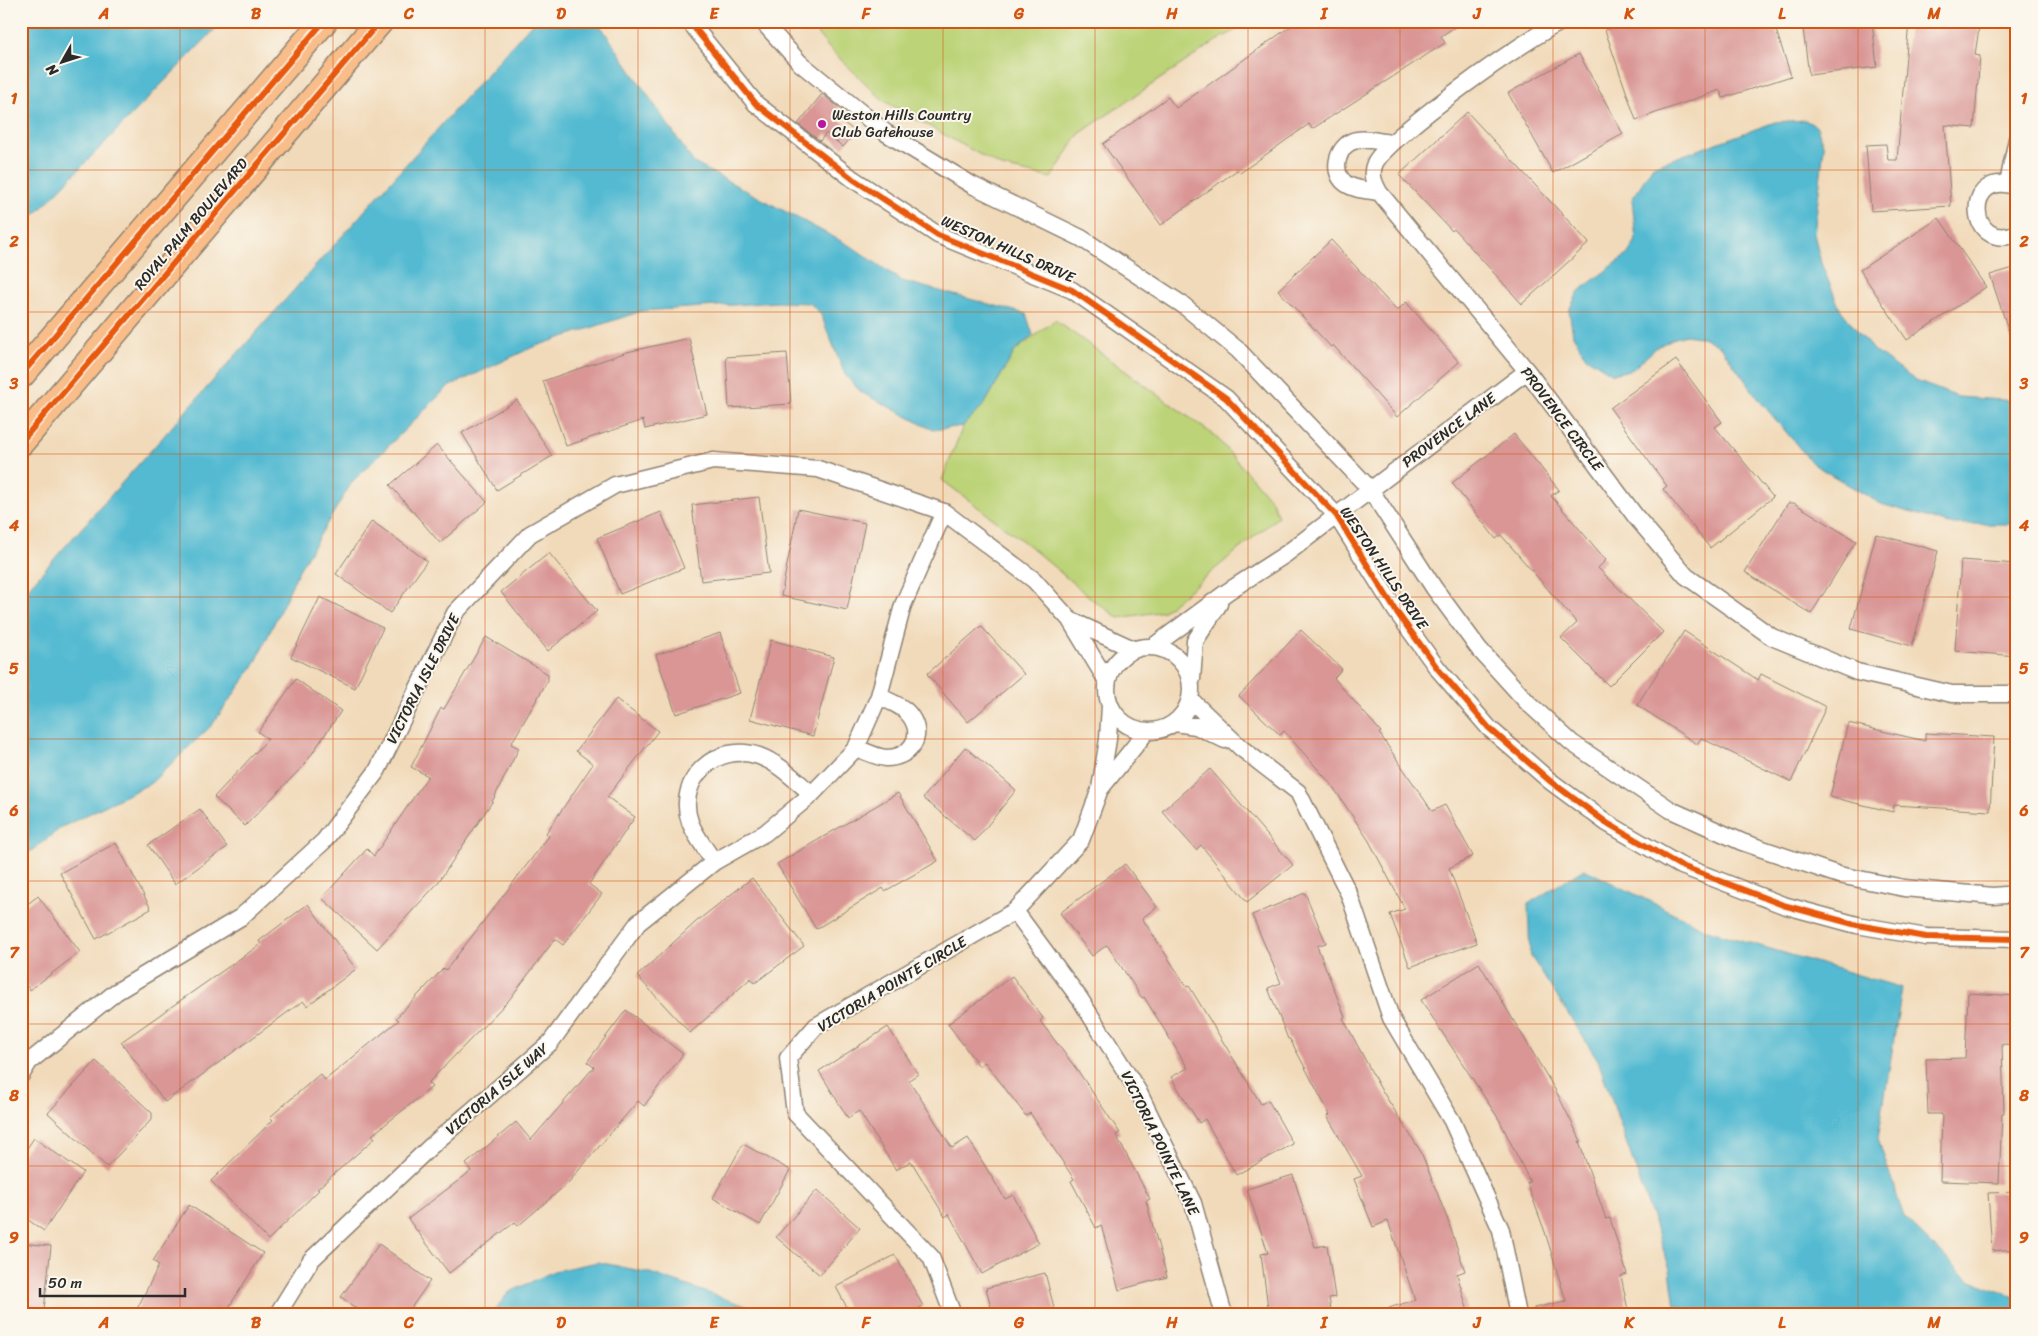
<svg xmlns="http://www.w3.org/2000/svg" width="2038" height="1336" font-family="Sriracha,sans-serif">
<rect width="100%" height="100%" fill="#fbf7ec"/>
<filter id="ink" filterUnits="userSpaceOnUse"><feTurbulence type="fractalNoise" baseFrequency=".02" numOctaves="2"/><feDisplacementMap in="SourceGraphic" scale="10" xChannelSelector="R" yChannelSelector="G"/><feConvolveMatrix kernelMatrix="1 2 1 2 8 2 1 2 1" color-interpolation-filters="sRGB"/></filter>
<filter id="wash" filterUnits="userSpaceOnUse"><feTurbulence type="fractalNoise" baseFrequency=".0096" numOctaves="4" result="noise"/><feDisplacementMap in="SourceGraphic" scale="20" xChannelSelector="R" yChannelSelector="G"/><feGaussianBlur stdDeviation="1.12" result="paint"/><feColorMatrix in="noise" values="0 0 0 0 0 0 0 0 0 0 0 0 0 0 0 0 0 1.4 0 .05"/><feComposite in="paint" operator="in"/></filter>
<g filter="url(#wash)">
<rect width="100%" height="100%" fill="#f1daba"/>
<!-- green -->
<path fill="#bcd377" stroke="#747f51" d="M807,21H1252L1216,41L1079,134L1051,178L1002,167L884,101L829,48Z
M1055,320L1215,436L1272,501L1278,517L1164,611L1119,618L1093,600L1028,545L942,480L963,426L984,405L1015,351Z"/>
<!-- water -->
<path fill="#53bad1" stroke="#3f727e" d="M21,21H223L21,229Z
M534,21L598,22L694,163L854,248L902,281L1026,314L1033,335L1015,351L984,405L963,426L933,430L861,392L845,375L821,315L810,303L778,302L642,311L533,347L448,387L352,482L299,570L255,664L212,725L151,783L62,827L21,859V596Z
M1805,120L1817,127L1824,147L1814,234L1821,263L1840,309L1872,349L1916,381L1958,397L2017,401V524H1950L1881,504L1813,464L1760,401L1721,347L1705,338L1686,335L1672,339L1657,347L1633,369L1613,374L1586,357L1573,335L1569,310L1579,291L1628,254L1636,240L1632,199L1653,166L1775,122Z
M1584,869L1710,931L1902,988L1878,1139L1904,1217L1969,1280L2017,1298V1315H1676L1670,1269L1598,1060L1530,955L1528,904Z
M598,1262L650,1273L752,1308L760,1315H491L508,1293L554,1271Z"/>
<g id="blocks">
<!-- building -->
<path fill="#d99695" d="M1298,21H1464L1441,36L1445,43L1312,129L1309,124L1240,173L1237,170L1161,225L1103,144L1168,97L1176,108Z
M1631,21H1773L1791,76L1723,98L1720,90L1636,120L1605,30Z
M1802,21H1872L1877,67L1809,75Z
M1909,21H1980L1975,55L1980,56L1974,128L1945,125L1951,206L1871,211L1866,145L1886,144L1888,160H1897Z
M1579,54L1623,134L1553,173L1508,93Z
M822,94L842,110L836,117L856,132L843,147L826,133L820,141L798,124Z
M1467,112L1589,243L1522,304L1454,229L1452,231L1399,175Z
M1939,218L1986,287L1907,340L1860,270Z
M1331,240L1397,311L1406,302L1459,362L1397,417L1333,345L1331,347L1278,290Z
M2017,267V347H2014L1990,275Z
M689,338L707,414L645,429L643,420L566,446L543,381L627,352Z
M787,353L791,404L729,408L726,357Z
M1676,360L1722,422L1715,427L1773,497L1710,548L1663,489L1667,486L1610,408Z
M517,400L552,456L497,490L462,433Z
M1514,434L1559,490L1551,496L1606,560L1598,568L1663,632L1609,686L1561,638L1577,623L1501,535L1496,539L1452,483Z
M437,445L487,502L440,543L390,485Z
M759,497L769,573L701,581L692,505Z
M1788,503H1794L1856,541L1811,614L1745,572Z
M798,509L865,523L847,610L781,596Z
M661,512L684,568L620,594L597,538Z
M372,521L427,561L390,613L336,574Z
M1876,534L1938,551L1912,646L1851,629Z
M549,553L597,611L548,651L501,592Z
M1961,560L2017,564V656L1955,651Z
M320,597L383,628L355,688L291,657Z
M981,626L1024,674L968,722L927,674Z
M1301,630L1342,669L1334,678L1381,732L1379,733L1432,811L1445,805L1473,856L1449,868L1477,943L1410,967L1390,914L1405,909L1369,841L1331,784L1284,731L1280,735L1239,696Z
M1684,631L1758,680L1761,674L1826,707L1791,782L1701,738L1697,744L1637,705Z
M720,633L740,693L676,714L656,655Z
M486,637L548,674V680L511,744L519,748L492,802L437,884L377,949L322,898L367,849L374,856L428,776L411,767L441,708L444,709Z
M771,640L834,657L813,736L750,719Z
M296,679L341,711L305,764L245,826L214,797L268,739L258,732Z
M616,699L658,731L607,797L635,817L589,884L602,894L563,945L555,939L509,1000L428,1083L432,1087L372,1135L375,1138L317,1189L319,1190L268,1240L211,1181L273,1120L270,1117L320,1074L325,1080L399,1020L396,1018L444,968L446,970L549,836L546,833L593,764L576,751Z
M1848,723L1925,741V733L1994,737L1990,811L1894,805L1893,812L1830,797Z
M965,747L1016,790L975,841L923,798Z
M1210,769L1293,865L1247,902L1201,845L1196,850L1162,811Z
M898,793L938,861L885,891L883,888L816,929L777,864Z
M200,809L227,847L175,884L148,845Z
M116,843L151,909L96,939L60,873Z
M1125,864L1157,907L1142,918L1187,987L1189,986L1261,1104L1268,1100L1293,1144L1236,1175L1205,1119L1199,1123L1171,1077L1188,1068L1144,997L1142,998L1107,945L1092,956L1060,913Z
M752,878L804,946L755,983L751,978L690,1033L637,976L697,921Z
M1305,893L1326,943L1317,946L1345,1017L1343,1018L1379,1086L1421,1152L1447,1218L1465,1271L1457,1274L1469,1315H1379V1311L1415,1300L1388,1221L1373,1227L1354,1179L1362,1176L1327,1116L1330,1115L1290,1039H1288L1268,988L1281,983L1252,915Z
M38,896L80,952L30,990L21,979V909Z
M308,904L356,969L307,1006L303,1001L165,1102L121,1042L261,944L259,941Z
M1479,963L1557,1093L1581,1141L1579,1142L1606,1219L1610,1218L1627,1274L1621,1276L1629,1315H1535L1534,1308L1566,1301L1545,1232L1527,1183L1530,1182L1500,1121L1421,1000Z
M1012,976L1043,1018L1040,1021L1078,1071L1120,1133L1116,1135L1150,1199L1146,1201L1167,1277L1119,1290L1101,1225L1096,1228L1071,1181L1074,1179L1030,1113L1026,1116L985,1062L979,1066L948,1024Z
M1968,993L2017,996V1045L2002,1044L2004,1113H2002L1999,1183L1940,1181L1942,1114H1928L1926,1059L1965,1058Z
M626,1010L683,1054L644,1106L638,1101L568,1183L518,1226L515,1222L449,1273L408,1219L471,1171L466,1164L516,1122L531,1140L594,1067L587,1062Z
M888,1027L918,1074L909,1080L952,1148L968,1138L1005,1199L1013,1195L1039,1243L982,1274L949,1214L945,1217L911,1161L896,1170L859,1111L848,1118L819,1071Z
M96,1061L152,1113V1119L107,1167L48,1113Z
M34,1138L83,1172L44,1231L21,1215V1157Z
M743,1144L790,1170L760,1225L713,1198Z
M1293,1175L1315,1247L1327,1245L1335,1297L1329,1298L1332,1315H1269L1261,1254L1268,1253L1247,1189Z
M817,1190L860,1228L820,1275L776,1237Z
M2017,1192V1249L1992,1251L1988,1193Z
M189,1205L263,1253L224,1315H134L159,1265L153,1261Z
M21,1243L51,1246L44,1310L21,1308Z
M379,1244L430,1281L406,1315H365L341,1297Z
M895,1255L923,1306L907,1315H851L836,1287Z
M1045,1273L1056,1315H993L986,1288Z"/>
</g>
</g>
<g filter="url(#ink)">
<use href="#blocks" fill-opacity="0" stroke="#8e8272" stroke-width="1"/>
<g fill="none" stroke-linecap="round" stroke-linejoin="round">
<defs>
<path id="street" d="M689,21L756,104L853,179L938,235L1072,290L1226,398L1336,515L1396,611L1438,669L1489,728L1550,781L1607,823L1679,865L1783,905L1857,925L1926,937L2017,939
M762,21L800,63L886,133L972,185L1081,238L1183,305L1238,350L1370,489L1434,588L1479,649L1528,703L1572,743L1671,810L1742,842L1839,875L1904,888L1993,896L2017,894
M1563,21C1532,34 1387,137 1375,163C1370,174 1374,183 1379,192L1527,371L1636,517L1686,576L1772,637L1857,672L1952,694H2017
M2008,183L2017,139
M2017,187C1962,166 1967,255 2017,233
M1379,192C1368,190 1354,190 1345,183C1330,171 1338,143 1357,140C1368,138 1380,142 1392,143
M1070,620L1133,649
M1154,646L1227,592L1286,554L1527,371
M1107 689a42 42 0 1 1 84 0a42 42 0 1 1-84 0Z
M1192,679L1195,641L1219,604
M1191,700L1241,748L1298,792L1349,894L1391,1018L1452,1121L1501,1230L1518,1315
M1175,723L1196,726L1225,740
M856,748C865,751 876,757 886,758C909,758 925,738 911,717C904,706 890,702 879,696
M1101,788L1147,731
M714,862C706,849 695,836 690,822C675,780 717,741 759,756C779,763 796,781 812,794
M1015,911L1080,999L1138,1091L1193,1203L1224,1315
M21,1075L29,1062L116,992L241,917L324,841L377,771L455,613L530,534L615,485L713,461L818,469L944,512L1034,580L1070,620L1107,681
M277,1315L311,1260L430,1147L550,1043L638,923L714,862L765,833L812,794L856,748L879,696L903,605L944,512
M953,1315L931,1257L795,1113L788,1058L816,1026L1015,911L1081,840L1100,789L1108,739L1110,705"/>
<path id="primary" d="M21,375L324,21
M21,442L380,21"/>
</defs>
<!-- street casing -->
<use href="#street" stroke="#8e8272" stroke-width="19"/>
<!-- primary casing -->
<use href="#primary" stroke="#8e8272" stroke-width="29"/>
<!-- street -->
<use href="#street" stroke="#fff" stroke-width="16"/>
<!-- primary -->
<use href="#primary" stroke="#f8bd89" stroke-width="26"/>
<defs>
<path id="cycleway" d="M689,21L756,104L853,179L938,235L1072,290L1226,398L1336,515L1396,611L1438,669L1489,728L1550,781L1607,823L1679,865L1783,905L1857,925L1926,937L2017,939
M21,375L324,21
M21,442L380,21"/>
</defs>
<!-- cycleway casing -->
<use href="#cycleway" stroke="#fbf7ec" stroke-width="9"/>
<!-- cycleway -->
<use href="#cycleway" stroke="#e8590c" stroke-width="6"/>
</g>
</g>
<!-- grid -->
<path fill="none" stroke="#d5540f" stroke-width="1" stroke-opacity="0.55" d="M180,21V1315M333,21V1315M485,21V1315M638,21V1315M790,21V1315M943,21V1315M1095,21V1315M1248,21V1315M1400,21V1315M1553,21V1315M1705,21V1315M1858,21V1315M21,170H2017M21,312H2017M21,454H2017M21,597H2017M21,739H2017M21,881H2017M21,1024H2017M21,1166H2017"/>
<!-- markers -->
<circle fill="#b5179e" stroke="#fbf7ec" stroke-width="2" cx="822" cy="124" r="5"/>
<g text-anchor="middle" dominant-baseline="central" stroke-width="4" stroke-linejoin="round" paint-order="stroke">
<!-- poi labels -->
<g font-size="15" fill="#2b2b2b" stroke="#fbf7ec" text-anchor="start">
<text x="832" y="115">Weston Hills Country<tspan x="832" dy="17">Club Gatehouse</tspan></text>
</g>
<!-- street labels -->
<g font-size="15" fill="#2b2b2b" stroke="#fbf7ec">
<text transform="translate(191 224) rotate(-50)">ROYAL PALM BOULEVARD</text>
<text transform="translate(1008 249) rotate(24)">WESTON HILLS DRIVE</text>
<text transform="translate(1562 419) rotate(53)">PROVENCE CIRCLE</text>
<text transform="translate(1449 430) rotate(-37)">PROVENCE LANE</text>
<text transform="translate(1384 568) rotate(56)">WESTON HILLS DRIVE</text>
<text transform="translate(423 679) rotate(-63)">VICTORIA ISLE DRIVE</text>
<text transform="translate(892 984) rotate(-31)">VICTORIA POINTE CIRCLE</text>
<text transform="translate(497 1089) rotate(-41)">VICTORIA ISLE WAY</text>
<text transform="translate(1160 1143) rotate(64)">VICTORIA POINTE LANE</text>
</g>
</g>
<!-- margin -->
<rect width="2038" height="1336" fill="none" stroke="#fbf7ec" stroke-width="55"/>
<!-- north arrow -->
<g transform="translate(62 62) rotate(231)" stroke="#fbf7ec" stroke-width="4" paint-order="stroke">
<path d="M0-4L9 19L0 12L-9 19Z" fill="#2b2b2b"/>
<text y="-8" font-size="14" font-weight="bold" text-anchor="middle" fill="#2b2b2b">N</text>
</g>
<!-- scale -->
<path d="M40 1288v8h145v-8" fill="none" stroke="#2b2b2b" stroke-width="2.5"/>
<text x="48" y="1288" font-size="15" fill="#2b2b2b" stroke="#fbf7ec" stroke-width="4" paint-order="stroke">50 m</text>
<rect x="28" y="28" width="1982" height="1280" fill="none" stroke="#d5540f" stroke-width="2"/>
<g font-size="16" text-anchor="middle" font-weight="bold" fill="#d5540f">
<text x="104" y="19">A</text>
<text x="256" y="19">B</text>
<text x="409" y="19">C</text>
<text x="561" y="19">D</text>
<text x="714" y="19">E</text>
<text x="866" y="19">F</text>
<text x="1019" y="19">G</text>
<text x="1172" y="19">H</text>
<text x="1324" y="19">I</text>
<text x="1477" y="19">J</text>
<text x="1629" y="19">K</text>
<text x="1782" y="19">L</text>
<text x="1934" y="19">M</text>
<text x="14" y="104">1</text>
<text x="2024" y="104">1</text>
<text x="14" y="247">2</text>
<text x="2024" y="247">2</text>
<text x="14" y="389">3</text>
<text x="2024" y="389">3</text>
<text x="14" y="531">4</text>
<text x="2024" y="531">4</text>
<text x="14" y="674">5</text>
<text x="2024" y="674">5</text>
<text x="14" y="816">6</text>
<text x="2024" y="816">6</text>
<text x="14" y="958">7</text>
<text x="2024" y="958">7</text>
<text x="14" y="1101">8</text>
<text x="2024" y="1101">8</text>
<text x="14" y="1243">9</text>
<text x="2024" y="1243">9</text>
<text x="104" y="1328">A</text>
<text x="256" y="1328">B</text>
<text x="409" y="1328">C</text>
<text x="561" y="1328">D</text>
<text x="714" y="1328">E</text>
<text x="866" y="1328">F</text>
<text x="1019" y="1328">G</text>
<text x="1172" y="1328">H</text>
<text x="1324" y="1328">I</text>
<text x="1477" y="1328">J</text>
<text x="1629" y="1328">K</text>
<text x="1782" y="1328">L</text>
<text x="1934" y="1328">M</text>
</g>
</svg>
